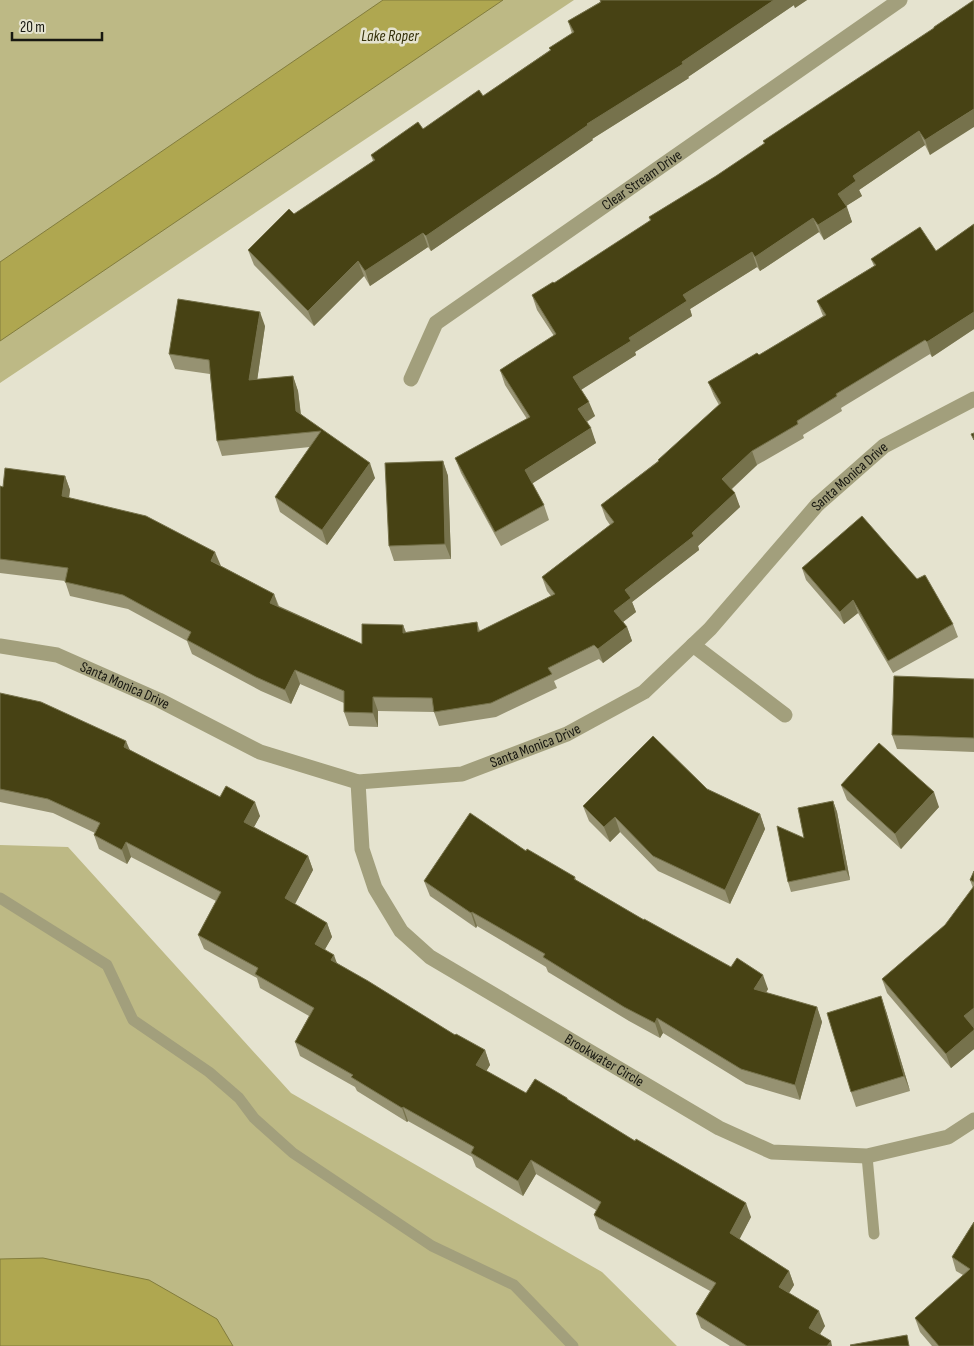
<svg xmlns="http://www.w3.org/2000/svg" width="974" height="1346" font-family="'Sofia Sans Condensed',sans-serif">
<rect width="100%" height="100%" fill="#e5e3cf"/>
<!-- green -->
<path fill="#bdb985" d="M0,0H574L0,383Z
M0,845L68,847L291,1093L602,1272L677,1346H0Z"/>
<!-- water -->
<path fill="#afa750" stroke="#827c3d" d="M383,0H503L0,341V262Z
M43,1258L149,1280L217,1319L233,1346H0V1259Z"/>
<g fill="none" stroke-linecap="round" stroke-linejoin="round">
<!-- service -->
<path stroke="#a29f7c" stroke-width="11" d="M0,898L107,965L133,1020L209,1072L239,1098L254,1118L293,1153L432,1246L514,1285L573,1346
M867,1156L874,1234"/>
<!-- minor -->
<g stroke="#a29f7c" stroke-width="15">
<path id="s1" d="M411,379L436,323L900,0"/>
<path d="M693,645L785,715"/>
<path id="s2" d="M0,646L57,655L159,700L260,752L358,782L462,774L567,734L644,692L710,629L817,505L884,446L974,399"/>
<path id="s3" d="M358,782L362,849L375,888L401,931L430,957L719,1128L772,1152L867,1156L948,1137L974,1120"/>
</g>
</g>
<!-- wall -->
<path fill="#969272" d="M600,0H807L795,8L794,5L688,77L689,78L592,139L593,140L431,251L428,247L370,286L364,276L314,326L254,265L248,250L294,214L373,161L371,155L423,129L483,96L550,50L549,48L572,34L568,21L600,2Z
M974,0L930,155L925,145L859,190L862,196L846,206L852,222L824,240L819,232L760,271L757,267L690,309L692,316L635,352L636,355L581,390L595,416L587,422L596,443L532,483L544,505L549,520L501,546L461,473L455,458L527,419L505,385L500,370L554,336L537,310L532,295L554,283L650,221L649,217L716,176L764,144L763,141L934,29Z
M974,224V329L932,357L930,354L841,408L842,411L803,435L804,438L757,465L732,489L740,507L698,546L699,550L632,602L636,612L623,622L627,627L632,641L603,663L599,659L554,681L557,688L496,717L439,726L434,712L378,711V727L349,726L344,712V703L300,684L291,704L261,691L192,654L187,641L128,609L70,596L65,581L0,573V486L3,487L65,476L70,490L69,498L221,566L274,594L279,606L362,644L403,625L406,632L477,622L480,631L551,596L547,591L542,577L610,525L606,519L601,505L658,461L719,405L714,396L708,382L759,355L823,316L817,301L874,266L871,259L936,251Z
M265,326L257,380L293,376L298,391L301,414L375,478L327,545L280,512L275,497L310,447L222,456L217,441L210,374L175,369L169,354Z
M443,461L448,476L451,559L394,561L389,546Z
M802,568L953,624L958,637L893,673L858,613L844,624L806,580Z
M974,679V752L897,749L892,735Z
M0,693L130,750L220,797L260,816L254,827L308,856L313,870L295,904L327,923L332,937L325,949L337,963L455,1035L485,1050L490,1065L486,1071L526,1093L567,1098L568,1100L751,1217L739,1239L789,1271L794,1285L789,1293L825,1326L820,1334L832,1346H730L701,1328L696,1314L710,1291L599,1229L594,1215L596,1210L536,1174L523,1196L476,1167L472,1157L408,1121L407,1122L357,1091L355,1087L300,1056L295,1042L309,1016L260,988L257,978L204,949L198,935L216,901L131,857L127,864L99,849L94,835L95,833L53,813L0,802Z
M841,785L939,807L901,849L847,800Z
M707,789L760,814L765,829L730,904L658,871L620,832L610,842L589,821L583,806Z
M833,801L837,812L850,880L791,892L788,882L804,838Z
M526,851L575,877L576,880L644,920L768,989L766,993L817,1007L822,1022L800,1100L746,1084L663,1033L660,1038L629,1021L548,972L546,967L477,926L476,928L430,896L424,881Z
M974,871V1049L951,1068L887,993L882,979L945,925L973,888L970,880Z
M886,1011L910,1091L856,1107L851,1092Z
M974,1222V1346H932L920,1332L915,1318L963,1275L956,1271L952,1257Z"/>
<!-- shaded-wall -->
<path fill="#76724c" d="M774,0H792L794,5L688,77L689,78L592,139L593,140L431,251L426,236L587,124L682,62Z
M792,0H807L795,8Z
M974,109V127L930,155L925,140Z
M919,131L925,145L859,190L862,196L843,208L838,194L853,176Z
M847,207L852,222L824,240L818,225Z
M813,218L819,232L760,271L755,257Z
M423,233L428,247L370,286L365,271Z
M752,252L757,267L690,309L692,316L635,352L636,355L579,391L573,377L683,295Z
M358,261L364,276L314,326L308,311Z
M260,312L265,326L255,395L249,380Z
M974,312V329L932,357L927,342Z
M293,376L298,391L302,426L296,411Z
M589,402L595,416L584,423L578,409Z
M591,428L596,443L530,485L525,470Z
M752,451L757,465L727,493L722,479Z
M443,461L448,476L451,559L445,544Z
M370,463L375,478L327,545L322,530Z
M65,476L70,490L67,510L62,496Z
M735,493L740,507L698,546L699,550L632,602L636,612L619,625L614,611L625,590L692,533Z
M215,552L221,566L211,561Z
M274,594L279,609L270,603Z
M853,600L858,613L844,624L840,612Z
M403,625L408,639L403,633Z
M627,627L632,641L603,663L598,649Z
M295,670L300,684L291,704L285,690Z
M373,697L378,711V727L373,713Z
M126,741L132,755L124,747Z
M934,792L939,807L901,849L895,834Z
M833,801L837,812L850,880L846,870Z
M255,802L260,816L249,836L244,822Z
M760,814L765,829L730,904L725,890Z
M615,817L620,832L610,842L604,827Z
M126,842L131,857L127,864L122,850Z
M308,856L313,870L290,913L285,898Z
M472,912L477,926L476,928L471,913Z
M327,923L332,937L320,958L315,944Z
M334,955L339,969L331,960Z
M763,975L768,989L759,1004L754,989Z
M881,996L886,1011L910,1091L904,1076Z
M817,1007L822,1022L800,1100L795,1085Z
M974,1008V1027L969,1031L964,1016Z
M657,1018L663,1033L660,1038L655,1023Z
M974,1030V1049L951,1068L946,1054Z
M485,1050L490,1065L481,1080L476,1065Z
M403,1107L408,1121L407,1122L402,1108Z
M531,1160L536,1174L523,1196L518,1181Z
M746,1203L751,1217L735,1248L730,1233Z
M789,1271L794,1285L784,1301L779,1287Z
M819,1311L825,1326L815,1342L809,1328Z
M831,1341L832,1346H827Z"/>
<!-- building -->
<path fill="#474214" stroke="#76724c" d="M600,0H774L682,62L683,64L587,124L588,125L426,236L423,233L365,271L358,261L308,311L248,250L289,209L294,214L375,160L371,155L418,122L423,129L479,90L483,96L551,50L549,48L574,32L568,21L601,2Z
M974,0V109L925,140L919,131L853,176L856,181L838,194L847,207L818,225L813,218L755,257L752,252L683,295L687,301L629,338L631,341L573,377L589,402L578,409L591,428L525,470L544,505L495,532L455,458L530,417L500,370L556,334L532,295L553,282L554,283L651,220L649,217L716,176L765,143L763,141L934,28V27Z
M974,224V312L927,342L925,340L836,394L837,396L797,421L798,424L752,451L722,479L735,493L692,533L694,536L625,590L631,598L614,611L627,627L598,649L594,645L548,668L552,674L491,703L434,712L432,698L373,697V713L344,712V691L295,670L285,690L256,677L187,640L191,632L123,595L65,582L68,568L0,559V486L3,487L5,468L65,476L62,496L146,516L215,552L211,561L274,594L270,603L362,644V624L403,625V633L477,622L478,632L555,594L542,577L614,522L601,505L659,461L658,460L721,403L708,382L757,353L759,355L826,315L817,301L876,265L871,259L920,227L936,251Z
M178,299L260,312L249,380L293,376L296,411L370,463L322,530L275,497L321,431L217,441L209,360L169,354Z
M974,433V440L971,434Z
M443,461L445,544L389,546L385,463Z
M862,516L917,579L925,575L953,624L888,661L853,600L840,612L802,568Z
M894,676L974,679V738L892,735Z
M0,693L41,702L126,741L124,747L220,797L226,786L255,802L244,822L308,856L285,898L327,923L315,944L334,955L331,960L368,981L455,1035L456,1034L485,1050L476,1065L526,1093L535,1079L567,1098V1099L635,1141L636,1139L746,1203L730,1233L789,1271L779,1287L819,1311L809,1328L831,1341L827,1346H747L696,1314L716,1283L594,1215L601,1202L531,1160L518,1181L471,1153L474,1147L403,1107L402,1108L351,1077L353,1075L295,1042L314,1008L255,974L258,968L198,935L221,892L126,842L122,850L94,835L100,823L48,799L0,789Z
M653,736L707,789L760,814L725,890L653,856L615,817L604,827L583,806Z
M879,743L934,792L895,834L841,785Z
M833,801L846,870L788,882L777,826L804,838L798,808Z
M470,813L526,851L527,849L575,877L574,879L644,920V919L731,967L737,958L763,975L754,989L817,1007L795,1085L741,1069L657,1018L655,1023L624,1007L543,957L545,954L472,912L471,913L424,881Z
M974,871V882L970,880Z
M974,886V1008L964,1016L974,1028V1030L946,1054L882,979L945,925Z
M881,996L904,1076L851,1092L827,1013Z
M974,1222V1346H939L915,1318L970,1269L952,1257Z
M907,1335L909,1346H851L850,1345Z"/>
<g text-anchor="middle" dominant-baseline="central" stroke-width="5" stroke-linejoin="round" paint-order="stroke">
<!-- street labels -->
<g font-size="15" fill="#181811" stroke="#e5e3cf">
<text stroke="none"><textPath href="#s1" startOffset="312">Clear Stream Drive</textPath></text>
<text stroke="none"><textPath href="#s2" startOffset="988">Santa Monica Drive</textPath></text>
<text stroke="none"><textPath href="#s2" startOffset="132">Santa Monica Drive</textPath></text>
<text stroke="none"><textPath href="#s2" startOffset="568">Santa Monica Drive</textPath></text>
<text stroke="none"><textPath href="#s3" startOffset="400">Brookwater Circle</textPath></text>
</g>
<!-- water labels -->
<g font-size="16" font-style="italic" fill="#34300a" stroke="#e5e3cf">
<text x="390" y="36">Lake Roper</text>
</g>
</g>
<!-- scale -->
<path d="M12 32v8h90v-8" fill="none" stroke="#181811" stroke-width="2.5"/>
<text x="20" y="32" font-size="15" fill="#181811" stroke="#e5e3cf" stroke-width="4" paint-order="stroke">20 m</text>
</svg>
